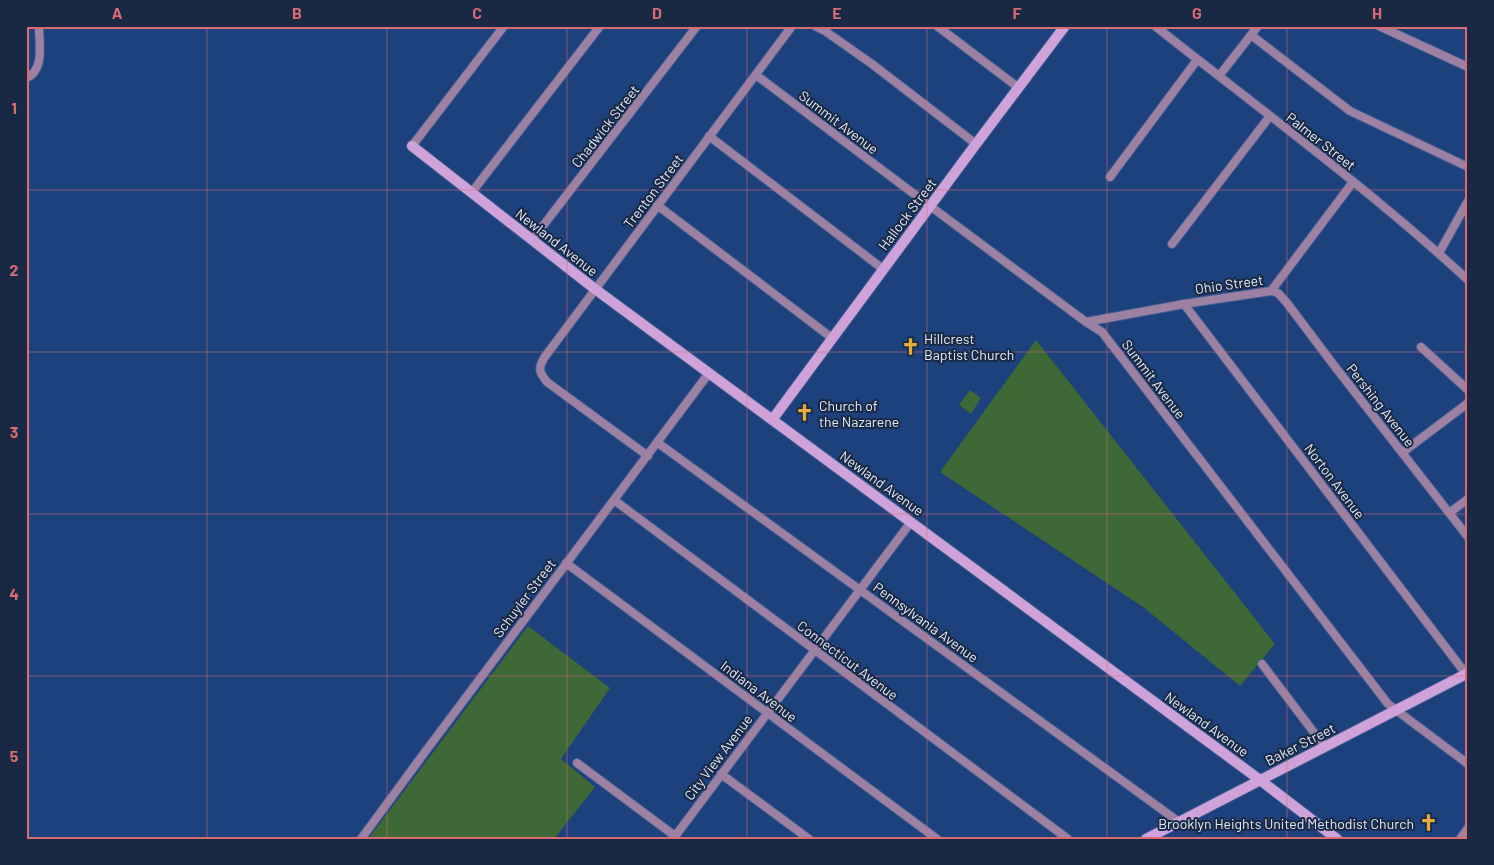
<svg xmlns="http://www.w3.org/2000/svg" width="1494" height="865" font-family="Barlow,sans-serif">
<rect width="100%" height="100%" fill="#1d417c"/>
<!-- green -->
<path fill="#3e6835" d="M1036,340L1275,644L1240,686L1143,607L940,472Z
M970,390L981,398L971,414L959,405Z
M528,626L610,688L561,759L595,787L554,839H368Z"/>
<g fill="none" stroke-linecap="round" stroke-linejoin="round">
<defs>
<path id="street" d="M815,26L825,31L872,64L976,144
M937,26L1019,88
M1155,26C1260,109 1369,189 1468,280
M1379,26L1468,67
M1251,35L1350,111L1468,167
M756,75L930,206L1086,322L1102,332L1388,704L1468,764
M1219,76L1258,26
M26,78C45,71 39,43 39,26
M709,136L883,269
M412,146L504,26
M1110,177L1197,60
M472,192L600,26
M657,205L832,338
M532,240L697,26
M1172,244L1270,116
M1439,253L1468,201
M1271,291L1278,293L1287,303L1336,368L1468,537
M1184,304L1466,674
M1086,322L1184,304L1271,291L1353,182
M1421,347L1468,390
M658,443L1179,822
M1403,452L1468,403
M648,456L547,382C539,372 538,369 544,358L792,26
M614,500L1068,839
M1449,513L1468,499
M566,563L937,839
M1262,664L1325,747
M577,763L675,836
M721,774L809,839
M361,839L425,752L709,373
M673,839L911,522
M1460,839L1468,828"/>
<path id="secondary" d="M412,146L595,289L1260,780L1337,839
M772,420L976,144L1065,26
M1146,839L1468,673"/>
</defs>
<!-- street casing -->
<use href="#street" stroke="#3d5c90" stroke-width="10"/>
<!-- secondary casing -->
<use href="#secondary" stroke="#3d5c90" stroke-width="12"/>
<!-- street -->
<use href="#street" stroke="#9d81a3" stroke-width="8"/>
<!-- secondary -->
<use href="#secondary" stroke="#cfa3d9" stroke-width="10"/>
</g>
<!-- grid -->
<path fill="none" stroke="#da6c71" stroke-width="1" stroke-opacity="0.55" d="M207,26V839M387,26V839M567,26V839M747,26V839M927,26V839M1107,26V839M1287,26V839M26,190H1468M26,352H1468M26,514H1468M26,676H1468"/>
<!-- icons -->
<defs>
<symbol id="church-bare" viewBox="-9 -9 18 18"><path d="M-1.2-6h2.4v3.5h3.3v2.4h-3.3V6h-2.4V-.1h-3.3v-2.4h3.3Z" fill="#e7ac37" stroke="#192944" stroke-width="2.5" paint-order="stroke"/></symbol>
</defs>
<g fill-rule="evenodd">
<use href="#church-bare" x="898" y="334" width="25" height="25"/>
<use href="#church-bare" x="792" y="400" width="25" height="25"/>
<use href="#church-bare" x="1416" y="810" width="25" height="25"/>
</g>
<g text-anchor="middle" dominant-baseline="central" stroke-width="4" stroke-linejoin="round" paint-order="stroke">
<!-- street labels -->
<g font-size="14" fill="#e2ebf9" stroke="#192944">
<text transform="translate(839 122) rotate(37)">Summit Avenue</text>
<text transform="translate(605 126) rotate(-52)">Chadwick Street</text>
<text transform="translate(1321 141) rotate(38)">Palmer Street</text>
<text transform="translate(653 191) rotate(-53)">Trenton Street</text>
<text transform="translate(907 214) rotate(-53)">Hallock Street</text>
<text transform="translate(557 242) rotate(38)">Newland Avenue</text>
<text transform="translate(1229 284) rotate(-8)">Ohio Street</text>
<text transform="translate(1154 379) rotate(53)">Summit Avenue</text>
<text transform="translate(1381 405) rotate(52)">Pershing Avenue</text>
<text transform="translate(1335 481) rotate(53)">Norton Avenue</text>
<text transform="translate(882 483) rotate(36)">Newland Avenue</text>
<text transform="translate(524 598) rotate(-53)">Schuyler Street</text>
<text transform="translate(926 622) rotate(36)">Pennsylvania Avenue</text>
<text transform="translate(848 660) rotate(37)">Connecticut Avenue</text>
<text transform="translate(759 691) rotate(37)">Indiana Avenue</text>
<text transform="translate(1207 724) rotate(36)">Newland Avenue</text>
<text transform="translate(1300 744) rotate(-27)">Baker Street</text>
<text transform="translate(718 757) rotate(-53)">City View Avenue</text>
</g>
<!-- poi labels -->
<g font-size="14" fill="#e2ebf9" stroke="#192944" text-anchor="start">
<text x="924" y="338">Hillcrest<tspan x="924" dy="16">Baptist Church</tspan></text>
<text x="819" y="405">Church of<tspan x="819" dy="16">the Nazarene</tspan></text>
<text x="1414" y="823" text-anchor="end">Brooklyn Heights United Methodist Church</text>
</g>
</g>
<!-- border -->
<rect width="1494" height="865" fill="none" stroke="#192944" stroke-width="55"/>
<rect x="28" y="28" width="1438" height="810" fill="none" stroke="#da6c71" stroke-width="2"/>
<g font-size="16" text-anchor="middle" font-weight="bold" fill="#da6c71">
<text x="117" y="19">A</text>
<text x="297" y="19">B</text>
<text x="477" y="19">C</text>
<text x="657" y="19">D</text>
<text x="837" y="19">E</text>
<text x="1017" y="19">F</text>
<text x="1197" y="19">G</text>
<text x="1377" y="19">H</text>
<text x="14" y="114">1</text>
<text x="14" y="276">2</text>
<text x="14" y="438">3</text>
<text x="14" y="600">4</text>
<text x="14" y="762">5</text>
</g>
</svg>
